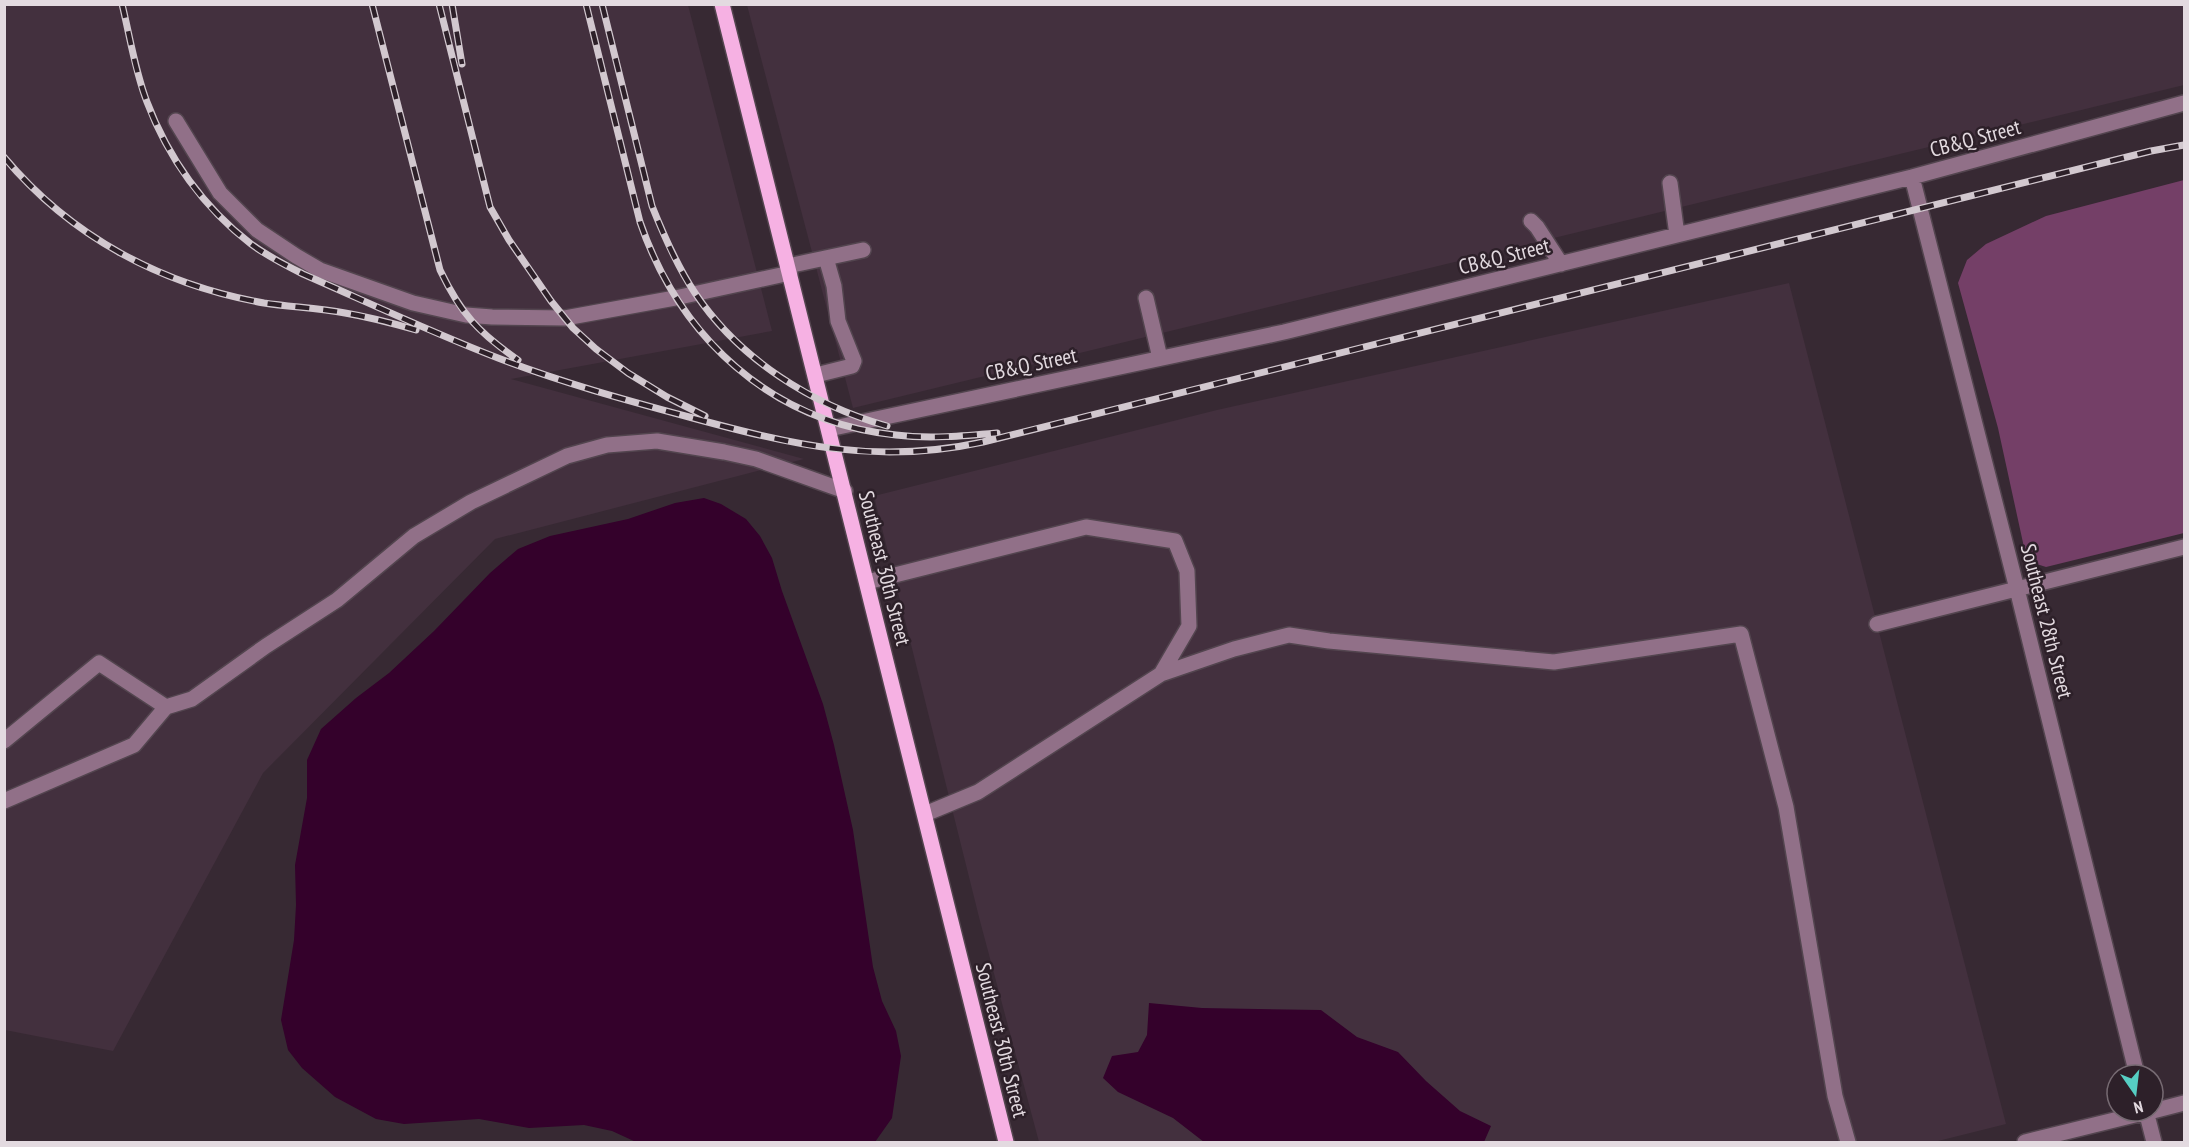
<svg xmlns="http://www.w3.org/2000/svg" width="2189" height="1147" font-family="'PT Sans Narrow',sans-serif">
<rect width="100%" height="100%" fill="#372933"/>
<!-- built -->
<path fill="#43303e" d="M4,5H688L772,331L511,379L804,459L495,539L263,773L113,1051L5,1030Z
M747,5H2184V85L853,408Z
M1789,283L2006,1124L1934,1142H1039L980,921L874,496L1217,410Z"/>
<!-- green -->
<path fill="#743f67" d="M2184,180V533L2046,567L2027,561L1998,428L1958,283L1967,260L1986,244L2046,216Z"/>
<!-- water -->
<path fill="#34012b" d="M704,498L721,504L746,519L760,536L772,558L782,591L823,704L834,745L853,830L873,967L882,1001L896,1031L901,1056L892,1118L875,1142H636L612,1131L584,1125L529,1128L479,1119L404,1124L376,1119L335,1097L302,1068L288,1050L281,1020L294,940L296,905L295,865L307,798V760L321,729L356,698L389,673L434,631L490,573L518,549L550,536L628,519L675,503Z
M1149,1003L1202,1008L1321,1010L1357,1037L1398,1052L1426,1081L1460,1111L1491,1126L1484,1142H1204L1173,1118L1118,1092L1103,1078L1112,1056L1138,1052L1147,1035Z"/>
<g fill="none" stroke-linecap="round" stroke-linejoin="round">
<defs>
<path id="minor" d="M176,121L220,193L257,230L296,256L320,270L413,303L466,315L492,317L565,318L675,298L790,273
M1912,177L2017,589L2137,1075
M1670,183L1677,235
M1531,221L1537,227L1561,264
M788,266L863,250
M1146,298L1160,358
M816,375L852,366L854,361L838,321L834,286L826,258
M829,429L1284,332L1912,177L2184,103
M867,582L1086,527L1175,541L1187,571L1189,626L1161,674L978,792L925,814
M1877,624L2184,547
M1161,674L1234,649L1289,635L1329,641L1554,662L1741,634L1786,807L1835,1096L1848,1142
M4,741L99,663L166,707
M4,801L134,745L166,707L192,699L266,646L337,600L414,536L471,502L567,456L607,445L657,441L724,452L756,459L845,491
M2146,1111L2154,1142
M2153,1111L2184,1103
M2025,1142L2151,1111"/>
<path id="major" d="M722,4L1006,1142"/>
</defs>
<!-- minor casing -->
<use href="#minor" stroke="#53454f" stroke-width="18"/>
<!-- major casing -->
<use href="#major" stroke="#53454f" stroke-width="18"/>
<!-- minor -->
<use href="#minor" stroke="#917088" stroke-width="15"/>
<!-- major -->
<use href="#major" stroke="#f6b1e3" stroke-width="15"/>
<defs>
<path id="rail" d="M122,4C130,37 135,71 147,102C168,158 204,208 251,244C267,256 285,265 303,274C367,302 433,333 498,358C560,382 625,400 689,417C792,445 876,465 983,442L2151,151L2184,145
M372,4L440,270C461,314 478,332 518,360
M439,4L490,207L509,240L551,301L573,328L596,349L628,373L667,397L705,416
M452,4L462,64
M586,4L640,222C680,338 771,422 896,435C929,439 964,436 997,433
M602,4L652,206C664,236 677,266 695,293C739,359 812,405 887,426
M4,157C71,237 162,285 264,303C291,307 318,308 345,313C369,317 392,323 416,330"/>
</defs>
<!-- rail casing -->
<use href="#rail" stroke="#d2c8cf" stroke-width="7"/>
<!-- rail -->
<use href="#rail" stroke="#2d2029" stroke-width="4.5" stroke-dasharray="14" stroke-linecap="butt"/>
</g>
<g text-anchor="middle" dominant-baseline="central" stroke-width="5" stroke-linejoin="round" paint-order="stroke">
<!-- street labels -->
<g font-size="21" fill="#e3dae0" stroke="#2d2029">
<text transform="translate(1975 138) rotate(-15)">CB&amp;Q Street</text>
<text transform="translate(1504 256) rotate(-14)">CB&amp;Q Street</text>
<text transform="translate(1031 364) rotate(-12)">CB&amp;Q Street</text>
<text transform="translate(885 568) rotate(76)">Southeast 30th Street</text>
<text transform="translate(2047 621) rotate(76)">Southeast 28th Street</text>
<text transform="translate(1002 1040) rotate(76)">Southeast 30th Street</text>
</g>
</g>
<!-- border -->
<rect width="2189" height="1147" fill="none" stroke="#e3dae0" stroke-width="12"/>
<!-- north arrow -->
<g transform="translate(2135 1093) rotate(166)"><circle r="28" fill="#2d2029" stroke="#766a72" stroke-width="1.5"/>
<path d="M0-4.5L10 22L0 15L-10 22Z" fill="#56cec3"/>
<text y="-9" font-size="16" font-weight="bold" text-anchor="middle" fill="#e3dae0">N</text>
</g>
</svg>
